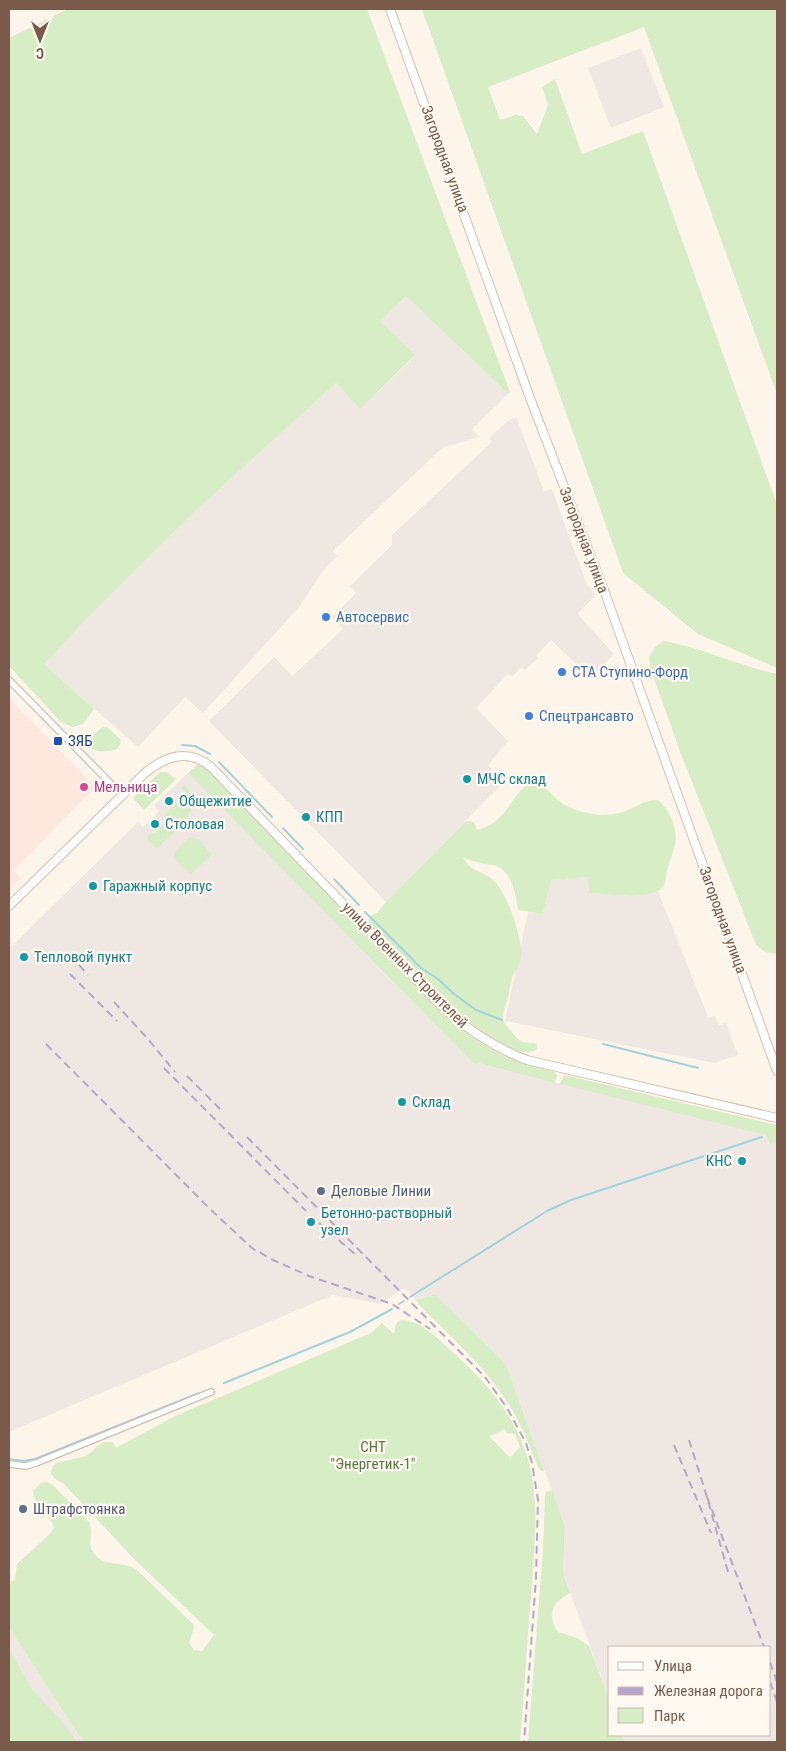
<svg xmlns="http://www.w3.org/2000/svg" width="786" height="1751" font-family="'Roboto Condensed',sans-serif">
<rect width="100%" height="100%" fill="#fdf5e9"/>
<!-- commercial -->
<path fill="#fee7dd" d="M9,698L95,787L14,870L21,879L9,891Z"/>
<!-- industrial -->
<path fill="#efe8e2" d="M641,48L664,107L611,128L588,68Z
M406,296L508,394L472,429L479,437L442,448L333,551L337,556L322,572L300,606L203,713L185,697L138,747L43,664L90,615L194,512L336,383L360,409L415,356L380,321Z
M516,417L544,491L552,489L587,585L596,595L578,613L582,619L614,654L591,678L551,640L536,656L538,658L525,670L521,667L512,677L508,674L476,708L508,741L488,765L504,782L386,902L209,721L274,657L292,676L343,629L332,617L356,593L350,586L392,545V535L492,442L489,438L509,420Z
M188,773L475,1065L477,1063L766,1135L770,1145L777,1142V1742H625L622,1735H770V1647H610V1701L563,1573L565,1527L506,1364L435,1294L416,1300L405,1288L380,1304L333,1295L9,1432V949L138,822L143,827L149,822L159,811L154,805Z
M589,877V893L636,895L658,891L708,1017L715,1016L719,1025L726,1023L738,1055L714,1063L505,1021L528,912L543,914L551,880Z
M9,1627L78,1734L84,1741L98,1742H9Z"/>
<!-- green -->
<path fill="#d6edc6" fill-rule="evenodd" d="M68,9H367L510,392L508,394L406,296L380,321L415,355L360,409L336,383L194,512L90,615L44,664L94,709L83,724L72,727L61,722L9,666V38Z
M422,9H777V394L644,27L488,87L500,120L516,115L523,116L537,134L548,105L542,87L555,79L582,154L643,131L777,505V668L698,634L623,573Z
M664,641C703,648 739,666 777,674V954L765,952L756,945L681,754L653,676L649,657L655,647Z
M103,727H107L121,740L120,745L117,749C94,757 76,744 103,727Z
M200,762L208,768L451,1020C472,1039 494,1053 521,1062C532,1066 544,1068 555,1072L557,1076L555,1083L478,1063L475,1065L188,773Z
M160,772H167L176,779L144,810L133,798Z
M532,782C546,783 553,799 565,805C575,811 588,813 599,815C608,815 617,814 626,811C636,807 646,799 658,800C670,810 678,829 675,845C673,854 669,862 667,871C666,877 665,888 658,891C640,899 609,894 589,893L588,877L551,880L543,914L518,910C516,895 512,872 496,866C492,864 486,865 481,863C474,862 468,859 463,857C469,871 482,871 492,879C507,892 519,930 521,949C523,962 516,967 512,978C510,984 510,991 508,997C504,1012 498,1018 511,1031C514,1034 516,1038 519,1040C525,1044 532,1042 537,1044V1049C507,1070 422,978 403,958C392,947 376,935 368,922L370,916L377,913L386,902L466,821L474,822L477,830C511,821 509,793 532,782Z
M185,785C207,808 175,831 160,846L156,848L148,841L147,837L151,832L154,834L168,820L164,815L187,794L181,788Z
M190,837L198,839L212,854L191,874L177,862L174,855L176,850Z
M564,1075L777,1125V1143L770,1145L766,1135L560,1084Z
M435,1294L506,1364L544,1470L542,1471L539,1469C529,1445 520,1420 504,1397C481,1363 448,1334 419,1305L416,1300Z
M400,1320C421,1319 441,1342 456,1355C488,1384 518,1420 529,1463C540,1506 534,1552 531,1595C527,1644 524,1693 520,1742L84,1741L78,1734L9,1627V1583L15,1579L17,1564L50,1534L54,1528C51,1514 35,1508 33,1491L41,1483L47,1482L54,1486L90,1523C93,1532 88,1541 92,1550C101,1569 123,1560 137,1570L193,1624L194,1628L189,1643L194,1650L202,1651L214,1635L134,1559L64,1484L55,1479L51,1473L53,1466L56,1463L86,1456L103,1442H113L116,1448L175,1416L371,1333L382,1323L394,1334L396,1324ZM504,1429L507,1433L515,1434L520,1447L510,1458L489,1436L496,1434Z
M550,1490L552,1491L565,1527L563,1573L570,1593C552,1602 546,1615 558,1632L577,1638L589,1646L610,1701V1735H622L625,1742H528L543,1549L545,1495L546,1492Z
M9,1649L31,1688L62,1721L77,1742H9Z"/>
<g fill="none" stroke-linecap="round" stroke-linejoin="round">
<!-- stream -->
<path stroke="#a2d3db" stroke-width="2" d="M182,745L195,746L210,754
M219,762L272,817
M283,828L303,849
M334,879L359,905
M365,912L421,968L438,979L454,994L476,1010L502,1020
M603,1044L698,1068
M410,1297L547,1211L571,1200L762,1137
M399,1304L404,1301
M224,1383L350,1332L392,1309
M9,1459L24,1461L35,1459L199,1393"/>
<defs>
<path id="street" d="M9,680L122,795
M9,1464L26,1466L36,1463L211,1392"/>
<path id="secondary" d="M390,9L530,398L605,593L777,1071
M9,906L145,773C166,756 188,748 211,767L441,1005C467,1030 493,1047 527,1060L777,1118"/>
</defs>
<!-- street casing -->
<use href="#street" stroke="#d1bdad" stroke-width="8"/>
<!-- secondary casing -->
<use href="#secondary" stroke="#d7bfad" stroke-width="10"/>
<!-- street -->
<use href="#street" stroke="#fff" stroke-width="5.5"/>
<!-- secondary -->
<use href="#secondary" stroke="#fff" stroke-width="8"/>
<!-- rail -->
<path stroke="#b8a6c9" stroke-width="2" stroke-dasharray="8 5" stroke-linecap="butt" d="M79,965L88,975
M70,974L117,1021
M114,1002L148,1039L175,1072
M46,1044L210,1209L252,1248L273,1260L309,1276L392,1304L430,1329
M164,1068L306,1211
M187,1076L220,1109
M247,1137L485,1377L507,1408L526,1443L532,1463L538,1500L536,1578L524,1742
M319,1223L356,1255
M689,1440L707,1497
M674,1445L711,1533
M728,1572L707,1497L764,1647
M770,1662L777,1682
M770,1682L777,1702"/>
</g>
<!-- markers -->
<g fill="#3f7fe0" stroke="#fff9f1" stroke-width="2">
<circle cx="326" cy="617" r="5"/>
<circle cx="562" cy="672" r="5"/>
<circle cx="529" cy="716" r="5"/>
</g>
<rect fill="#1a4fb4" stroke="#fff9f1" stroke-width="2" x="53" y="736" width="10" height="10" rx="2.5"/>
<g fill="#0f9aa8" stroke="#fff9f1" stroke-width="2">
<circle cx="467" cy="779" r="5"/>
<circle cx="169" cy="801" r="5"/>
<circle cx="306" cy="817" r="5"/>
<circle cx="155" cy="824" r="5"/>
<circle cx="93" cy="886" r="5"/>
<circle cx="24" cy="957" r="5"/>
<circle cx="402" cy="1102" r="5"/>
<circle cx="742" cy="1161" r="5"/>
<circle cx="311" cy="1222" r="5"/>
</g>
<circle fill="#d1479c" stroke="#fff9f1" stroke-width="2" cx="84" cy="787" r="5"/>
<g fill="#5c6f8a" stroke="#fff9f1" stroke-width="2">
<circle cx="321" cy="1191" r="5"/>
<circle cx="23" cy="1509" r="5"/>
</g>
<g text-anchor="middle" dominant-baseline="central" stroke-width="4.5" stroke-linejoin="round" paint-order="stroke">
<!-- street labels -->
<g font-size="15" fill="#7a5b4b" stroke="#fff9f1">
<text transform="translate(445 159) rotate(70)">Загородная улица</text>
<text transform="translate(584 540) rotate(69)">Загородная улица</text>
<text transform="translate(723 920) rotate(70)">Загородная улица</text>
<text transform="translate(405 965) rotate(45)">улица Военных Строителей</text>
</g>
<!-- shop labels -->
<g font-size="15" fill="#366cbe" stroke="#fff9f1" text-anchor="start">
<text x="336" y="617">Автосервис</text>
<text x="572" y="672">СТА Ступино-Форд</text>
<text x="539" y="716">Спецтрансавто</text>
</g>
<!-- transit labels -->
<g font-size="15" fill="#164399" stroke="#fff9f1" text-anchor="start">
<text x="68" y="741">ЗЯБ</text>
</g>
<!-- culture labels -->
<g font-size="15" fill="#0d838f" stroke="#fff9f1" text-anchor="start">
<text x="477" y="779">МЧС склад</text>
<text x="179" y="801">Общежитие</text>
<text x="316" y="817">КПП</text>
<text x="165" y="824">Столовая</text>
<text x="103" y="886">Гаражный корпус</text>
<text x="34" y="957">Тепловой пункт</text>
<text x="412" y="1102">Склад</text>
<text x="732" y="1161" text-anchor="end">КНС</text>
<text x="321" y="1213">Бетонно-растворный<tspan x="321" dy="17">узел</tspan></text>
</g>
<!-- hotel labels -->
<g font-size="15" fill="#b23c85" stroke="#fff9f1" text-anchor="start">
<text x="94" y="787">Мельница</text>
</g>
<!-- service labels -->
<g font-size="15" fill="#4e5e75" stroke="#fff9f1" text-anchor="start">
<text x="331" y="1191">Деловые Линии</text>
<text x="33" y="1509">Штрафстоянка</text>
</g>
<!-- park labels -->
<g font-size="15" fill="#517a3f" stroke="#fff9f1">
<text x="373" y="1447">СНТ<tspan x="373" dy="17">"Энергетик-1"</tspan></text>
</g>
</g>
<!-- border -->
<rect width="786" height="1751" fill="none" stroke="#7a5b4b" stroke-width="20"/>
<!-- legend -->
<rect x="608" y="1646" width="162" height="90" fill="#fff9f1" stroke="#cabaaf"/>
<rect x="618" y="1662" width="25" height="8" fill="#ffffff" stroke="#cabaaf"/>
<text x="654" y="1671" font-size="15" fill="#7a5b4b">Улица</text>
<rect x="618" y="1687" width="25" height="8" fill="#b8a6c9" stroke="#cabaaf"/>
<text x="654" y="1696" font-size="15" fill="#7a5b4b">Железная дорога</text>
<rect x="618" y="1708" width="25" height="15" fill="#d6edc6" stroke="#cabaaf"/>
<text x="654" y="1721" font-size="15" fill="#7a5b4b">Парк</text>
<!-- north arrow -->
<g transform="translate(40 40) rotate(180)" stroke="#fff9f1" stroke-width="4" paint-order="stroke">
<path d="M0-4L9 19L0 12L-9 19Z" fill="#7a5b4b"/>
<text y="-8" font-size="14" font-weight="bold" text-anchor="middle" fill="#7a5b4b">С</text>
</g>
</svg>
